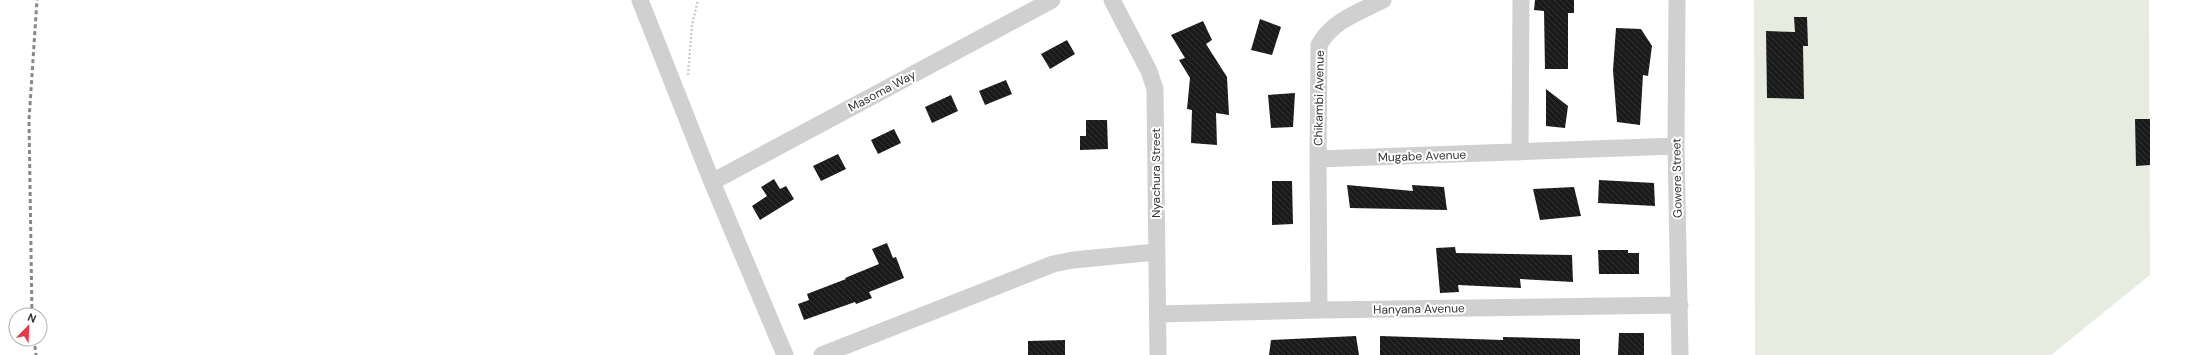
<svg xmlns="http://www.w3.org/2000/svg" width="2205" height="355" font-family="'DM Sans',sans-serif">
<defs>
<pattern id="building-back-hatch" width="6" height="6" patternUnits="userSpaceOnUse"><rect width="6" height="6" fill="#1a1a1a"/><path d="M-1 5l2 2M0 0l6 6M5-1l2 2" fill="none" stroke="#333"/></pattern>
</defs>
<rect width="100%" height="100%" fill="#fff"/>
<!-- park -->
<path fill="#e6ecdf" d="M1754,0H2149L2150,275L2051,355H1755Z"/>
<!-- building -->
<path fill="url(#building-back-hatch)" d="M1535,0H1574V13H1568V69H1545L1544,11L1534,10Z
M1794,17H1807L1808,46H1803L1804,99L1767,98L1766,31L1795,32Z
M1260,19L1281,27L1272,55L1251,50Z
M1203,21L1212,40L1206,44L1227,77L1229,115L1216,113L1217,145L1191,143L1192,110L1187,109L1190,78L1179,60L1185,58L1171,35Z
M1616,28L1641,29L1652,46L1648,76L1643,75L1640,125L1617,122L1613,70Z
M1067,40L1075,54L1050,69L1041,54Z
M1006,80L1012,94L985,105L979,91Z
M1546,89L1568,106L1565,128L1546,126Z
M1295,93L1293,127L1271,128L1268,95Z
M951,95L958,111L932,123L925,107Z
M2135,119H2150V165L2136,166Z
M1086,120H1107L1108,149L1080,150V136H1086Z
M894,129L901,143L878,154L871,140Z
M838,154L846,169L821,181L813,166Z
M774,179L780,189L786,186L794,199L760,220L752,206L767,196L761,187Z
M1599,180L1654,183L1655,206L1598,203Z
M1272,181H1292L1293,224L1272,225Z
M1347,185L1413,191L1412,185L1444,187L1447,210L1350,208Z
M1574,187L1581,216L1540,220L1533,189Z
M887,243L893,258L896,257L904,278L869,292L872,298L856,304L855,302L804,320L798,304L809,300L807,294L846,279L845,278L879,264L872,249Z
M1455,247L1456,253L1572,255L1573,282L1520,279L1521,288L1458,285L1459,292L1440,293L1436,248Z
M1598,250H1628V253H1639V274H1599Z
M1619,333H1644V355H1618Z
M1356,336L1359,355H1269L1271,340Z
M1380,336L1503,340V337L1580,339V355H1380Z
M1065,340V355H1028V341Z"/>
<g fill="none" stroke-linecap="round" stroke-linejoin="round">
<!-- path -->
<path stroke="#cdcdcd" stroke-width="2.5" stroke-dasharray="2 2" stroke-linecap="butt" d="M688,75L692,25L698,0"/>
<!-- street -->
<path stroke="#d0d0d0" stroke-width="17" d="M640,0L712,182L785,355
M1112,0L1149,71L1155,89L1158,355
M1677,0L1676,146L1680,355
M1520,152L1521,0
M1318,159L1319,45C1332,21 1359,12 1383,0
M712,182L1052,0
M1319,310L1318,159L1676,146
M1158,314L1319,310L1680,305
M822,355L1053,264L1073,260L1156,252"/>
<!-- rail -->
<path stroke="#888" stroke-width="3" stroke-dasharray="4 3" stroke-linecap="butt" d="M32,315L29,120L37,0
M34,339L36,355"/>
</g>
<g text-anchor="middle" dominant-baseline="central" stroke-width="4" stroke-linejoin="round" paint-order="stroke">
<!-- street labels -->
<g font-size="12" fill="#333" stroke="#fff">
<text transform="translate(882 91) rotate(-28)">Masoma Way</text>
<text transform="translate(1319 98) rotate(-89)">Chikambi Avenue</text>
<text transform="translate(1422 156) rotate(-2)">Mugabe Avenue</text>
<text transform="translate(1156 173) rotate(-90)">Nyachura Street</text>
<text transform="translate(1677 178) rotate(-91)">Gowere Street</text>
<text transform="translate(1419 309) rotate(-1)">Hanyana Avenue</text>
</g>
</g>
<!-- north arrow -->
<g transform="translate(28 327) rotate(23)"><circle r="19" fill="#ffffff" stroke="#adadad"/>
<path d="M0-3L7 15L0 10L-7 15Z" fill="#e63946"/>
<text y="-6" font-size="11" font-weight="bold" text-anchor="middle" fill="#333333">N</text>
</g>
</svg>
